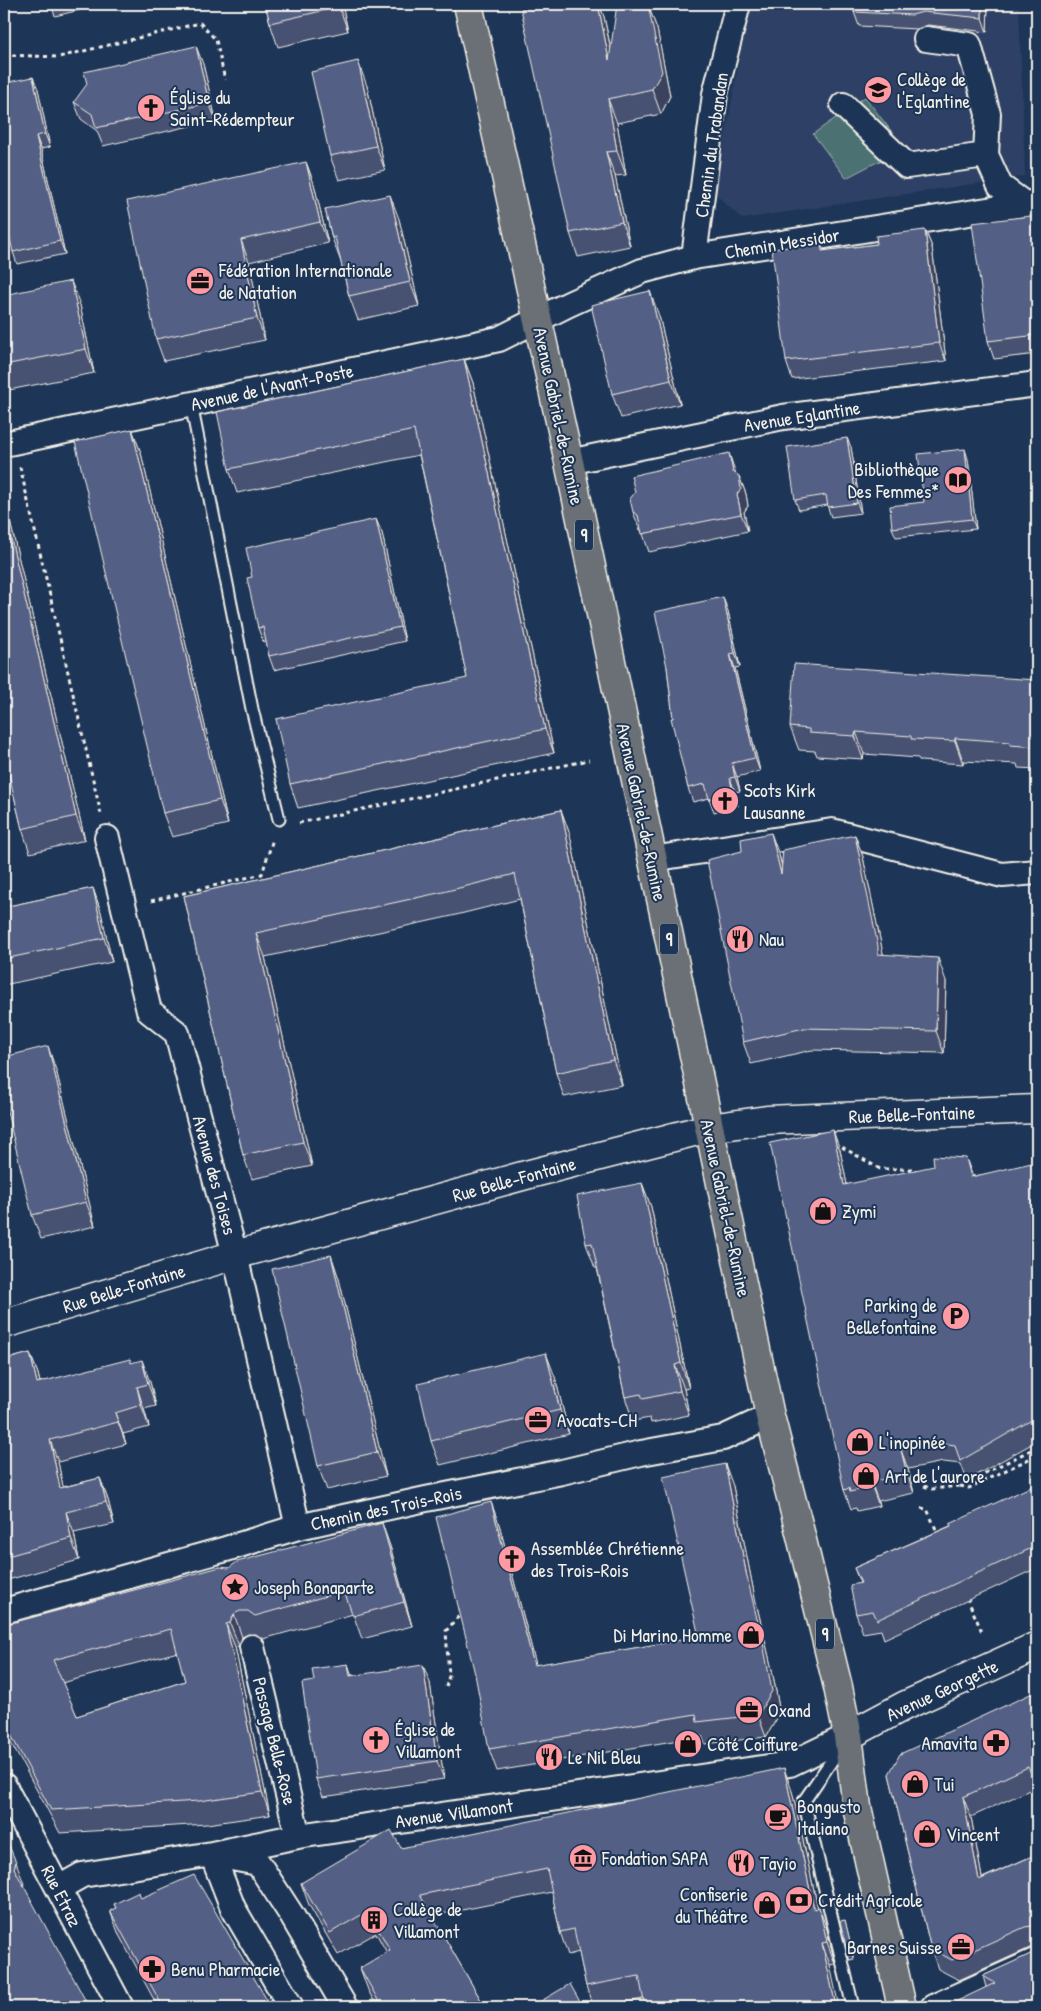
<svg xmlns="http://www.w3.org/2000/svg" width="1041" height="2011" font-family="'Patrick Hand',sans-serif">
<rect width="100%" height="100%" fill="#1d3557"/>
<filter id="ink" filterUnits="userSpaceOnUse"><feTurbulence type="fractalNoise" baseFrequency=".02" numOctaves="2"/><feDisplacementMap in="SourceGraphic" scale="10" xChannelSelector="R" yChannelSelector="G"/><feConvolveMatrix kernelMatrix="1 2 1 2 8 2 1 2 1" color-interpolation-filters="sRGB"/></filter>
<g filter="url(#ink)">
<!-- built -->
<path fill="#2d4165" d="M749,4H1019L1025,176L742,219L715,194Z"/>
<!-- green -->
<path fill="#4c7173" stroke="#a0b1ae" d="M865,97L895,136L900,152L871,165L846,178L813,134Z"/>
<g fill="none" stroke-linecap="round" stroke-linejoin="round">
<defs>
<path id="lane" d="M191,404L252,709L279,819
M843,1744L804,1801L853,2007"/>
<path id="street" d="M926,39L969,45L988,114L986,155L1000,186L1026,205
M843,105L907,166L986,155
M694,257L715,94L738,4
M4,444L499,339L569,304L642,271L694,257L1037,202
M569,462L783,417L1037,384
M107,838L149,1011L177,1033L235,1255L298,1527
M652,859L832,831L1002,875L1037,872
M4,1611L226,1549L298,1527L426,1499L562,1472L641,1453L723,1438L770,1416
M252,1647L298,1836
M4,1786L121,2007
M212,1854L233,1908L291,2007
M221,1856L258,1863L291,1914L345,2007
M59,1888L82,1875L212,1854L298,1836L790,1764L848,1736
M933,2007L1037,1960"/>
<path id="secondary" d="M4,1324L235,1255L526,1175L709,1128L767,1120L1037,1109
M848,1736L904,1706L1037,1646"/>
<path id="primary" d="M468,4L569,462L770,1416L800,1532L838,1687L848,1736L857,1807L902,2007"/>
</defs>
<!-- lane casing -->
<use href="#lane" stroke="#f4f1e8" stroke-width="15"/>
<!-- street casing -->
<use href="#street" stroke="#f4f1e8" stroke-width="28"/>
<!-- secondary casing -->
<use href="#secondary" stroke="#f4f1e8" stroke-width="31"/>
<!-- primary casing -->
<use href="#primary" stroke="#f4f1e8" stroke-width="31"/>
<!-- path -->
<path stroke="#f4f1e8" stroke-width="3" stroke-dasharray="4 4" stroke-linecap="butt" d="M4,55L59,57L200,23L216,40L225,80
M20,467L101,814
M299,823L589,760
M151,901L262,874L273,839
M842,1147L880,1169H916V1173
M924,1486L932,1489L959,1486L1037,1447
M960,1486L969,1488L1037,1455
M921,1508L927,1509L939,1536
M967,1598L983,1634
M446,1687L449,1676L446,1631L458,1617L463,1616"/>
<!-- lane -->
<use href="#lane" stroke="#1d3557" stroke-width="11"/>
<!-- street -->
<use href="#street" stroke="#1d3557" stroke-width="24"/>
<!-- secondary -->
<use href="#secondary" stroke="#1d3557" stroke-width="28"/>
<!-- primary -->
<use href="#primary" stroke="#6a7074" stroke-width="28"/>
</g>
<!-- wall -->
<path fill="#475172" stroke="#f4f1e8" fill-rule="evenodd" d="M51,4H105L55,16Z
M265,4H342L348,31L278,47L270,23Z
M545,4H599L604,17L611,49L648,5L657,29L670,96L661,114L617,123L626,175L615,176L630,246L578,257L570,233Z
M855,4H988L987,32L928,25L917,29L859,26L854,12Z
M203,64L216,120L103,146L97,131L81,119L74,102Z
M367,86L385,170L339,180L330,156Z
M38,89L50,147L41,149L65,254L17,264L13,252Z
M306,162L314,184L328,243L249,262L265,340L164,361L156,339Z
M325,209L399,219L419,306L358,320L349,296L341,262L332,238Z
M925,230L932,247L946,361L792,379L786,361L821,243L824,251L877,244Z
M1037,234V354L994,359L988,341Z
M4,295L80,305L94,373L4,391Z
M659,316L680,404L621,418L612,394Z
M464,359L473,383L554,753L298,808L290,784L467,678L419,455L237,493L229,469Z
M132,429L141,453L228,824L172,837L163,813Z
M851,447L861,513L831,517L827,505L799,510L795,500Z
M968,459L976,529L896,537L892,528L924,502Z
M736,474L739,476L746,494L748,506L744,512L748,531L649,552L642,531L640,530L633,512Z
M4,496L85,840L30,853L22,829L4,754Z
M382,533L405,641L274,670L269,656L266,641L263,642L258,628L252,577Z
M728,611L740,667L735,668L760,771L737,777L740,791L735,792L738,806L714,812L709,798L693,802L688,788L673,718L667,667Z
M1037,680V769L1018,768L1017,764L963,761V764L920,761L918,758L864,754L863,759L817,756L815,751L799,750L790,727Z
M561,810L570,835L622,1085L564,1097L556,1073L520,899L452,916L265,957L312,1166L252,1179L243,1155L184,896Z
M855,835L863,857L883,954L946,981L944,1053L812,1050L751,1064L743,1042L779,855L782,865Z
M93,888L101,912L112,962L4,985V907Z
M56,1070L95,1226L41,1239L32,1215Z
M840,1150L847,1185L973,1176L1037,1167V1441L967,1480L961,1464L943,1462L908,1469L914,1493L878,1501L879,1506L857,1511L856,1508L851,1509L844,1490Z
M642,1183L651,1207L689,1388L684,1389L689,1415L651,1423L650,1418L633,1421L625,1397L597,1268H595L586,1244Z
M331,1255L339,1279L386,1476L327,1490L318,1466Z
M30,1353L38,1374L40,1382L131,1363L150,1382L156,1406L144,1409L149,1427L123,1434L126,1444L58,1462L63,1487L100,1478L108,1500L114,1524L74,1533L79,1560L4,1581V1360Z
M555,1377L569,1434L440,1465L431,1441Z
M1037,1484V1568L884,1639L881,1630L863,1633L856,1614L860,1583L854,1568L950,1526Z
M733,1486L755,1598L772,1670L780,1713L766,1737L705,1744L702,1736L497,1771L489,1749L499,1524L536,1665L699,1637Z
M390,1546L412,1626L362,1639L353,1614L263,1639L256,1634H248L242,1637L239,1646L235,1647L270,1815L207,1824L60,1833L21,1761L4,1731V1625L229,1568ZM178,1652L185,1681L77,1716L62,1683Z
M352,1675L430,1683L444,1779L323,1797L316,1779Z
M1037,1691V1790L1036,1787L971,1817L982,1878L1037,1854V1947H1032L959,1980L938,1969L931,1949L889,1774Z
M792,1791L818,1908L827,1930L835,1964L830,1965L643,1999L600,2007H593L586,1986L579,1952L568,1955L560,1932L552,1892L432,1916L485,2007H377L368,1990L360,1968L387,1953L376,1933L338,1955L309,1905L301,1883L401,1848Z
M141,1898L271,2007H158L119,1935L110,1911L116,1908L114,1904Z
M845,1920L854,1959L850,1960L848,1956Z
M1036,1952L1037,2007L986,1987L983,1976Z"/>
<!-- shaded-wall -->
<path fill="#3a425d" stroke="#f4f1e8" d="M338,4H342L348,31L339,7Z
M598,4H599L604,17L618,84L609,60Z
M982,4H988L987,32L982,18Z
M648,5L657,29L670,96L661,114L652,89Z
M196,46L203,64L216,120L209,103Z
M358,61L367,86L385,170L376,146Z
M33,77L38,89L50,147L45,134Z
M608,99L617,123L626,175L617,151Z
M36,136L41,149L65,254L60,241Z
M606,152L615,176L630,246L622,222Z
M306,162L314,184L328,243L320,222Z
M390,195L399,219L419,306L410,282Z
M1031,216L1037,234V267Z
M925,230L932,247L946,361L939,343Z
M241,240L249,262L265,340L257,318Z
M71,281L80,305L94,373L86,349Z
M650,291L659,316L680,404L671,380Z
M464,359L473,383L554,753L545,729Z
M132,429L141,453L228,824L220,800Z
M847,438L851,447L861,513L857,503Z
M965,449L968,459L976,529L972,519Z
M729,453L735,471L740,490L733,472Z
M739,476L746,494L748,506L744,512L748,531L741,514L737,494Z
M4,496L85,840L76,816L4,509Z
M376,519L382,533L405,641L400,627Z
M723,597L728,611L740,667L735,653Z
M730,654L735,668L760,771L755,758Z
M856,732L864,754L863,759L855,736Z
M955,738L963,761V764L955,741Z
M732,763L737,777L740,791L735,777Z
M730,778L735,792L738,806L733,793Z
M561,810L570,835L622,1085L613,1060Z
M771,833L779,855L789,896L781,874Z
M855,835L863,857L886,968L878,954Z
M93,888L101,912L112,962L104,938Z
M256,933L265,957L312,1166L303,1142Z
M938,958L946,981L944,1053L936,1031Z
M48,1046L56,1070L95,1226L86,1202Z
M833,1130L840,1150L851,1205L844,1185Z
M966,1158L973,1177H971Z
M642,1183L651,1207L689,1388L681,1363Z
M331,1255L339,1279L386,1476L377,1452Z
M30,1353L38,1374L45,1405L37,1383Z
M546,1353L555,1377L569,1434L560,1410Z
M142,1360L150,1382L156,1406L148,1384Z
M675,1365L684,1389L689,1415L680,1391Z
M137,1387L144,1409L149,1427L141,1405Z
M115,1413L123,1434L126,1444L118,1422Z
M50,1440L58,1462L68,1510L60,1488Z
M901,1450L908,1469L914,1493L907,1474Z
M725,1464L733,1486L755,1598L772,1670L780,1713L766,1737L758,1715L747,1577Z
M100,1478L108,1500L114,1524L106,1502Z
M871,1482L878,1501L879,1506L872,1487Z
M491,1502L499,1524L542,1687L534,1665Z
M66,1512L74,1533L79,1560L71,1538Z
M382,1523L390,1546L412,1626L404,1602Z
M234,1614L242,1637L239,1646L230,1623Z
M226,1624L235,1647L270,1815L262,1792Z
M348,1664L354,1682L350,1676Z
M423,1665L430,1683L444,1779L437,1761Z
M784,1768L792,1791L823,1931L814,1909Z
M963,1797L971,1817L986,1900L979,1880Z
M16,1862L24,1884L22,1890L14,1868Z
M819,1907L827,1930L835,1964L827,1942Z
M822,1943L830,1965L839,2007H836Z"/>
<!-- building -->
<path fill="#535e85" stroke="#f4f1e8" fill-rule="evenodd" d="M265,4H338L339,7L270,23Z
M545,4H598L609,60L617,4H647L648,5L662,72L652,89L608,99L617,151L606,152L622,222L570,233L521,9Z
M855,4H982V18L923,12L912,15L854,12Z
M196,46L209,103L96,128L92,114L74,102L87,84L84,72Z
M358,61L376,146L330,156L311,72Z
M33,77L45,134L36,136L60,241L13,252L4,213V83Z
M306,162L320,222L241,240L257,318L156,339L127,201Z
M390,195L410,282L349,296L335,237L332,238L325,209Z
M1031,216L1037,267V335L988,341L972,223Z
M925,230L939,343L786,361L772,249L821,243L822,251L877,244L876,236Z
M71,281L86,349L4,365V295Z
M650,291L671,380L612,394L591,305Z
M464,359L545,729L290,784L276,719L467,678L414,430L229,469L217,412Z
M132,429L220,800L163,813L75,442Z
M1031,432H1037V479Z
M847,438L857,503L828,507L826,495L795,500L787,447Z
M965,449L972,519L892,528L890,506L924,502L918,454Z
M729,453L733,472L739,476L741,489L737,494L741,514L642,534L638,515L633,512L630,499L635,492L631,476Z
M4,509L76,816L22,829L4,754Z
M376,519L400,627L269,656L263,627L258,628L247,578L252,577L246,548Z
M723,597L735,653L730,654L755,758L732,763L735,777L730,778L733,793L709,799L705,784L688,788L671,718H673L667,667L655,612Z
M794,664L1037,680V747L1010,745V742L955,738V741L911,739V736L856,732L855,736L809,733V729L790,727Z
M561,810L613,1060L556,1073L515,874L443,892L256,933L303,1142L243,1155L184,896Z
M771,833L781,874L783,850L855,835L878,946V954L938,958L936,1031L804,1028L743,1042L707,860L742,851L741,839Z
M93,888L104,938L4,959V907Z
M48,1046L86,1202L32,1215L4,1099V1057Z
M833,1130L844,1185L934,1166L933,1156L966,1158L971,1177L1036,1162L1037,1170V1417L960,1461L955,1445L936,1442L901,1450L907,1474L871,1482L872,1487L850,1492L849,1488L844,1490L770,1143Z
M642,1183L681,1363L675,1365L680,1391L643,1399L641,1394L625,1397L592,1243L586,1244L577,1196Z
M331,1255L377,1452L318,1466L272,1269Z
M30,1353L37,1383L130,1359L131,1363L142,1360L148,1384L137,1387L141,1405L115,1413L118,1422L50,1440L60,1488L100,1478L106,1502L66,1512L71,1538L4,1557V1360Z
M546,1353L560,1410L431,1441L418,1384Z
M725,1464L747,1577L764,1648L772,1691L758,1715L697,1722L696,1714L489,1749L475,1674L436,1517L491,1502L534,1665L699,1637L663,1477Z
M1037,1484V1544L1036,1545V1546L877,1620L873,1611L856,1614L850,1585L861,1583L854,1568L951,1526L950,1524Z
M382,1523L404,1602L353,1616L344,1591L255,1616L248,1611H240L234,1614L230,1623L226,1624L262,1792L199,1801L51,1810L4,1722V1625L220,1567L229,1568L237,1562ZM171,1629L185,1681L77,1716L53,1660Z
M348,1664L350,1676L423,1665L437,1761L316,1779L302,1683L314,1681L312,1669Z
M1037,1691V1785L1028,1767L963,1797L979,1880L1037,1854V1929L1032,1926L1025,1927L952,1960L931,1949L889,1774L900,1754Z
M784,1768L814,1909L819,1907L827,1942L822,1943L836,2007H645L639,1976L586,1986L574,1929L560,1932L547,1869L420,1895L485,2007H382L360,1968L390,1950L368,1911L330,1933L301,1883L391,1830L401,1848Z
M4,1834L16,1862L14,1868L89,2007H4Z
M194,1875L271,2007H163L110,1911L116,1908L114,1904L139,1892L141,1898Z
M845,1920L853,1954L848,1956L840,1921Z
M1037,1951V2007H950L949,2005L995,1983L983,1976Z
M570,1984L583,2007H531Z"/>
</g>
<!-- icons -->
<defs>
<symbol id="school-disc" viewBox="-11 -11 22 22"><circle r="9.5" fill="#ff9aa2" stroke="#1d3557"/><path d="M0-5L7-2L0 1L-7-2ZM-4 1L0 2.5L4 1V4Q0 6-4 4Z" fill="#111"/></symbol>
<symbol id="church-disc" viewBox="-11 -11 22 22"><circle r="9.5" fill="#ff9aa2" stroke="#1d3557"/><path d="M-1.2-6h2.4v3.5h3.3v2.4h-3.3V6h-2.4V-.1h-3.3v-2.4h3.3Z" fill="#111"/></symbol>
<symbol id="office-disc" viewBox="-11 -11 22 22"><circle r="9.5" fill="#ff9aa2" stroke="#1d3557"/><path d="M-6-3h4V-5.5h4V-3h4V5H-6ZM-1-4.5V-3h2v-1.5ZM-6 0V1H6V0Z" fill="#111"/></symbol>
<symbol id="library-disc" viewBox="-11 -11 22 22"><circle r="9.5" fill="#ff9aa2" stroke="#1d3557"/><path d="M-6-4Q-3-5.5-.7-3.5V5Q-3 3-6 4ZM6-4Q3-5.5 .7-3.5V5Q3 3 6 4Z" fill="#111"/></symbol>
<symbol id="restaurant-disc" viewBox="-11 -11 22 22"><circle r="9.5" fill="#ff9aa2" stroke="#1d3557"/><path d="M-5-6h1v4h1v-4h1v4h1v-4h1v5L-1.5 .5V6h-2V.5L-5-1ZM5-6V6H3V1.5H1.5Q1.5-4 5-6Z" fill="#111"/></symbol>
<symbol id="shop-disc" viewBox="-11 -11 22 22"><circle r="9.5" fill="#ff9aa2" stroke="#1d3557"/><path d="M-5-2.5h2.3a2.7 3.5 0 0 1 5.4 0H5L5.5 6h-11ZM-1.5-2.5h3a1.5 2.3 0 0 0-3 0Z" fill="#111"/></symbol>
<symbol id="parking-disc" viewBox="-11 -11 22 22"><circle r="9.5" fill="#ff9aa2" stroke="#1d3557"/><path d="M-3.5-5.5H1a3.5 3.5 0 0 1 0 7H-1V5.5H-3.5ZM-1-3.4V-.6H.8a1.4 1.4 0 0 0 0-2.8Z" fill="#111"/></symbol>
<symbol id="sight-disc" viewBox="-11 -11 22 22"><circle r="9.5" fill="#ff9aa2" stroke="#1d3557"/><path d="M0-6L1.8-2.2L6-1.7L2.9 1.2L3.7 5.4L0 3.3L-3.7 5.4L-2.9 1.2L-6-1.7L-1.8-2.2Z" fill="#111"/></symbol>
<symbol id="pharmacy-disc" viewBox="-11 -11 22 22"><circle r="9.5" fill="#ff9aa2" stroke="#1d3557"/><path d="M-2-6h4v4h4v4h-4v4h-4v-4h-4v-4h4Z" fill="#111"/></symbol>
<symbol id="cafe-disc" viewBox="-11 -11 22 22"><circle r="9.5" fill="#ff9aa2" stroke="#1d3557"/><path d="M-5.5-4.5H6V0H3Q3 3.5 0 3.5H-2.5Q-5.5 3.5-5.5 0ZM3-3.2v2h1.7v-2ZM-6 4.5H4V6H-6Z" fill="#111"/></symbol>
<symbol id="museum-disc" viewBox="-11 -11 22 22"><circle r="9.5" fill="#ff9aa2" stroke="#1d3557"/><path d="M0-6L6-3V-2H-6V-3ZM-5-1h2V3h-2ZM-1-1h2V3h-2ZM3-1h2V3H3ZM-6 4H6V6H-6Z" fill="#111"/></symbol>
<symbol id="bank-disc" viewBox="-11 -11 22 22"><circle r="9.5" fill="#ff9aa2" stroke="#1d3557"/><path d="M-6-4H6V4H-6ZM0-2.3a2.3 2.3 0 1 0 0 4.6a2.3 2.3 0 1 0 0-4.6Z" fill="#111"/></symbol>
<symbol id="building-disc" viewBox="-11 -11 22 22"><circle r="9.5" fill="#ff9aa2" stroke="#1d3557"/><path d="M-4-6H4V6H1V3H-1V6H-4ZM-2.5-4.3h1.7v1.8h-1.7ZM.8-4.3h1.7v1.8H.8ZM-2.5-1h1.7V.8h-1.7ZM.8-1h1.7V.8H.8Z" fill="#111"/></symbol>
</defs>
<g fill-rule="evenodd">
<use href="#school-disc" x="862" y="74" width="32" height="32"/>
<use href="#church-disc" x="135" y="92" width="32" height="32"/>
<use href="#office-disc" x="184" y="265" width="32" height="32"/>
<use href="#library-disc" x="942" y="464" width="32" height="32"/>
<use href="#church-disc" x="709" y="785" width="32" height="32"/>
<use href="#restaurant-disc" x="724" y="923" width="32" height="32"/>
<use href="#shop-disc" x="807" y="1195" width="32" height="32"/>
<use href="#parking-disc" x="940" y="1300" width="32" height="32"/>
<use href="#office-disc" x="522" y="1404" width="32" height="32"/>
<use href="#shop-disc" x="844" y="1426" width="32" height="32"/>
<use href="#shop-disc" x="850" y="1460" width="32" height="32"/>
<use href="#church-disc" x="496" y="1543" width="32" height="32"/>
<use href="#sight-disc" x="219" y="1571" width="32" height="32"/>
<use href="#shop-disc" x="735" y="1619" width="32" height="32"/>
<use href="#office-disc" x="733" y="1694" width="32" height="32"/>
<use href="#church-disc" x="360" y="1724" width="32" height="32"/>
<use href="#pharmacy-disc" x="980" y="1727" width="32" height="32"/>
<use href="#shop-disc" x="672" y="1728" width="32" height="32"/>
<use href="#restaurant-disc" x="533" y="1741" width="32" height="32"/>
<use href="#shop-disc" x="899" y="1768" width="32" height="32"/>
<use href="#cafe-disc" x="762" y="1801" width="32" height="32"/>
<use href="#shop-disc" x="911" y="1818" width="32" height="32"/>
<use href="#museum-disc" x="567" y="1842" width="32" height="32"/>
<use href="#restaurant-disc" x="725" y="1847" width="32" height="32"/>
<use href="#bank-disc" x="783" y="1884" width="32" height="32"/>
<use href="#shop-disc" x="751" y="1889" width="32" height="32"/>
<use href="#building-disc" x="358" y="1904" width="32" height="32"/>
<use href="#office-disc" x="945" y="1931" width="32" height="32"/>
<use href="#pharmacy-disc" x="136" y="1953" width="32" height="32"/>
</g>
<g text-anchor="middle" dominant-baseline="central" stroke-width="4" stroke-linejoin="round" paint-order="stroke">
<!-- shield labels -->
<g fill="#1d3557" stroke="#b4b9bc" stroke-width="1">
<rect x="575" y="519.5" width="18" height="31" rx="4"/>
<rect x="660" y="923.5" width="18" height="31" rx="4"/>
<rect x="816" y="1618.5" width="18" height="31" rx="4"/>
</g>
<g font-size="18" font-weight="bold" fill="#f4f1e8">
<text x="584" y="535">9</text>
<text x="669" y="939">9</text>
<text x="825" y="1634">9</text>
</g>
<!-- poi labels -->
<g font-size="19" fill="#f4f1e8" stroke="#1d3557" text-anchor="start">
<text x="897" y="79">Collège de<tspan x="897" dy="22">l'Eglantine</tspan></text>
<text x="170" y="97">Église du<tspan x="170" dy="22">Saint-Rédempteur</tspan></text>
<text x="219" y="270">Fédération Internationale<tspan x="219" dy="22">de Natation</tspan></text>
<text x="939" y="469" text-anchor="end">Bibliothèque<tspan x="939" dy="22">Des Femmes*</tspan></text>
<text x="744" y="790">Scots Kirk<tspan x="744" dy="22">Lausanne</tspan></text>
<text x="759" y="939">Nau</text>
<text x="842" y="1211">Zymi</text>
<text x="937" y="1305" text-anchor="end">Parking de<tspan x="937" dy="22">Bellefontaine</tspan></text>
<text x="557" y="1420">Avocats-CH</text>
<text x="879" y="1442">L'inopinée</text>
<text x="885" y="1476">Art de l'aurore</text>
<text x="531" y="1548">Assemblée Chrétienne<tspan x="531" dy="22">des Trois-Rois</tspan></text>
<text x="254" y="1587">Joseph Bonaparte</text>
<text x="732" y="1635" text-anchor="end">Di Marino Homme</text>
<text x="768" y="1710">Oxand</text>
<text x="395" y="1729">Église de<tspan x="395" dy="22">Villamont</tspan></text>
<text x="977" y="1743" text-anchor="end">Amavita</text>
<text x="707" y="1744">Côté Coiffure</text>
<text x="568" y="1757">Le Nil Bleu</text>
<text x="934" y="1784">Tui</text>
<text x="797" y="1806">Bongusto<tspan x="797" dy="22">Italiano</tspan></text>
<text x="946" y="1834">Vincent</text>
<text x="602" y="1858">Fondation SAPA</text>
<text x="760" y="1863">Tayio</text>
<text x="748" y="1894" text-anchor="end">Confiserie<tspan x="748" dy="22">du Théâtre</tspan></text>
<text x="818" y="1900">Crédit Agricole</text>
<text x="393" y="1909">Collège de<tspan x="393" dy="22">Villamont</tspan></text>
<text x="942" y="1947" text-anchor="end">Barnes Suisse</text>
<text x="171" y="1969">Benu Pharmacie</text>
</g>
<!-- street labels -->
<g font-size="19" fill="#f4f1e8" stroke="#1d3557">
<text transform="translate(711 145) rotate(-82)">Chemin du Trabandan</text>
<text transform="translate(782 243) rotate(-9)">Chemin Messidor</text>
<text transform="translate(272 387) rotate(-12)">Avenue de l'Avant-Poste</text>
<text transform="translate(559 416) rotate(78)">Avenue Gabriel-de-Rumine</text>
<text transform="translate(802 416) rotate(-9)">Avenue Eglantine</text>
<text transform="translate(642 812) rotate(78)">Avenue Gabriel-de-Rumine</text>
<text transform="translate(912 1114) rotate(-2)">Rue Belle-Fontaine</text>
<text transform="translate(215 1175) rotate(75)">Avenue des Toises</text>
<text transform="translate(514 1179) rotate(-15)">Rue Belle-Fontaine</text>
<text transform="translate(726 1208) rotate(78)">Avenue Gabriel-de-Rumine</text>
<text transform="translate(124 1288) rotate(-17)">Rue Belle-Fontaine</text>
<text transform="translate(386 1508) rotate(-12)">Chemin des Trois-Rois</text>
<text transform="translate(942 1690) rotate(-25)">Avenue Georgette</text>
<text transform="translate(275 1741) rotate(76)">Passage Belle-Rose</text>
<text transform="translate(454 1813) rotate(-8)">Avenue Villamont</text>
<text transform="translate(62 1896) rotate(63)">Rue Etraz</text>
</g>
</g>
<!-- margin -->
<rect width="1041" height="2011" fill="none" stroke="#1d3557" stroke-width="20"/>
<rect x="10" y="10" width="1021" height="1991" fill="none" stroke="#f4f1e8" stroke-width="2" filter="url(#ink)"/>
</svg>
